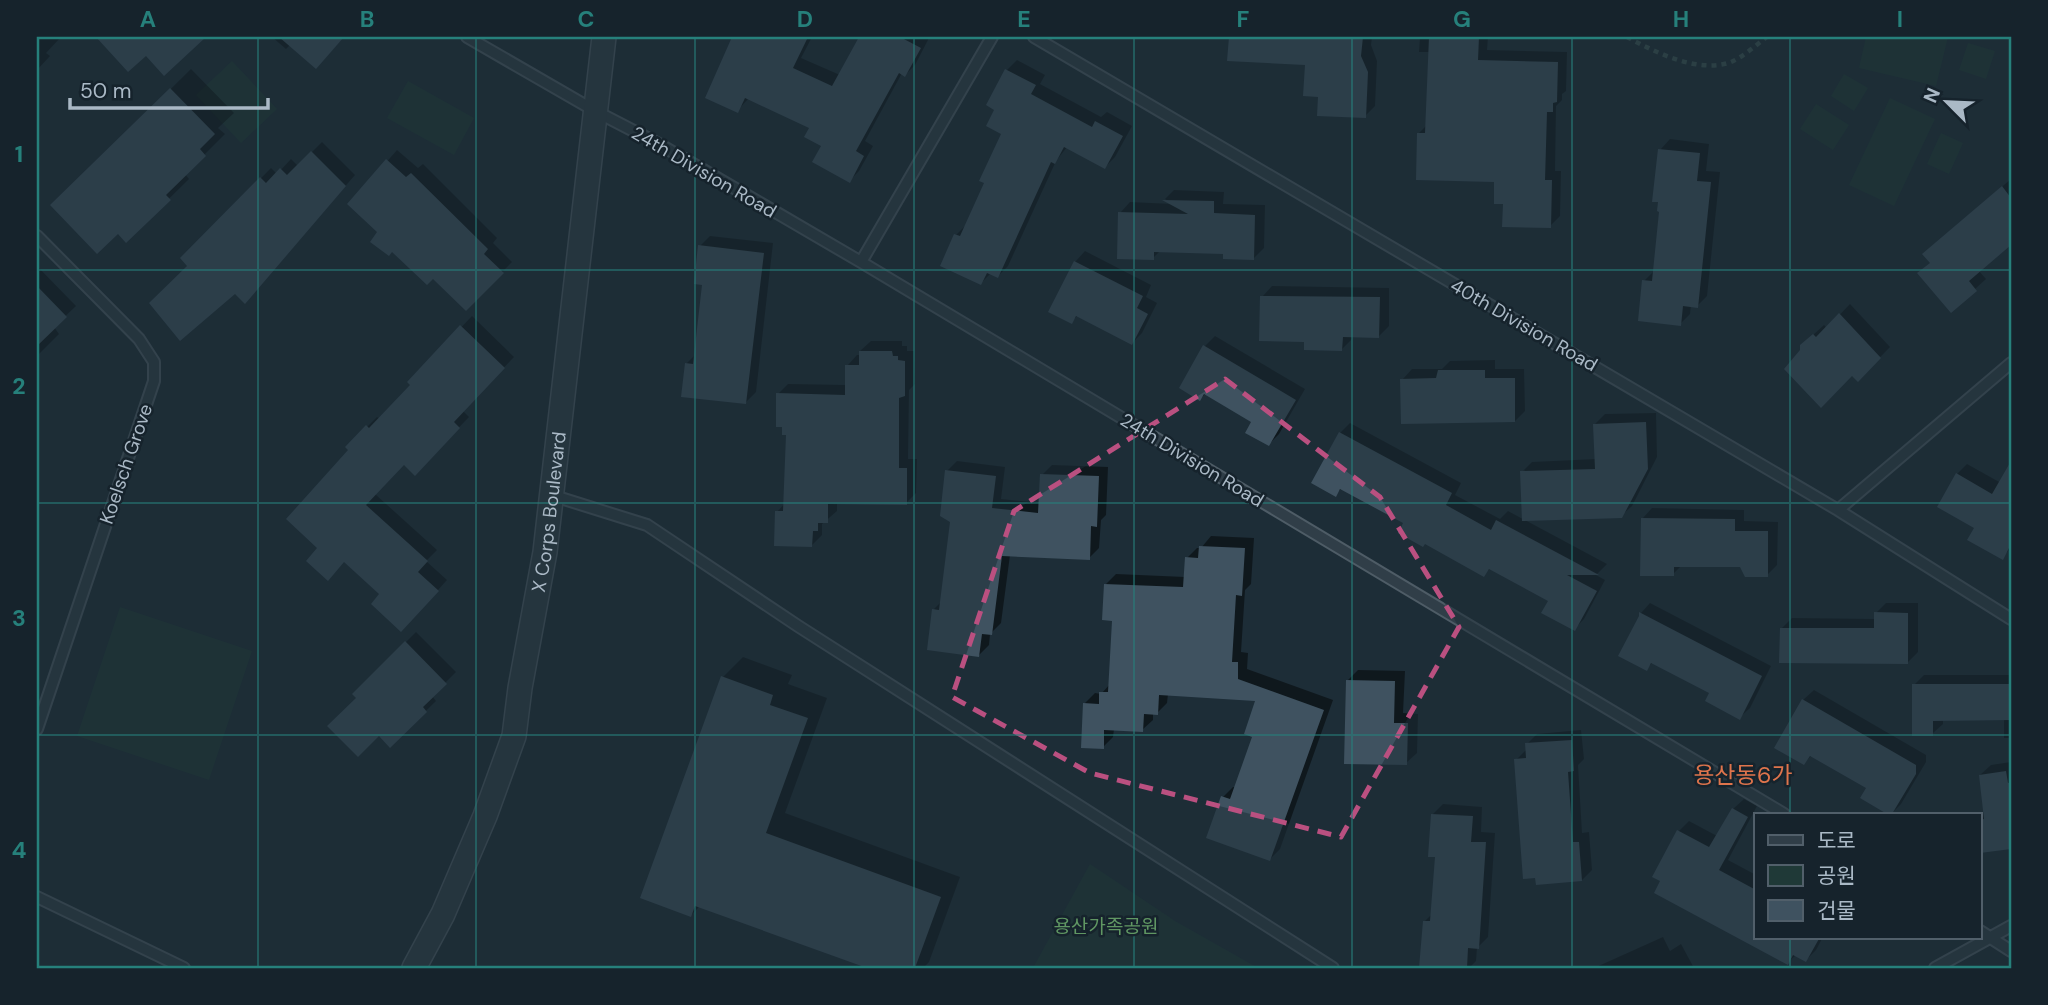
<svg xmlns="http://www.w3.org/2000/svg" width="2048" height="1005" font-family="'DM Sans','Noto Sans KR',sans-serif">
<rect width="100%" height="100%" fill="#1d2d37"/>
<!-- green -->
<path fill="#1f3937" d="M1866,37H1948L1936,86L1859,68Z
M1968,43L1995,51L1986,79L1959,70Z
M232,61L277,109L241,143L196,95Z
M1844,74L1868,88L1854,111L1831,96Z
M408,81L474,118L454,155L387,118Z
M1890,98L1935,119L1894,206L1849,185Z
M1816,104L1849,125L1833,150L1800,129Z
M1941,133L1963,143L1949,174L1927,164Z
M120,607L252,651L209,780L77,736Z
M1090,864L1175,921L1258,968H1033Z"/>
<!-- shadow -->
<path fill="#0007" d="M37,37H61L46,53L50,56L37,70Z
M98,37H204L164,73L146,53L128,69Z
M272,37H344L316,67L290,45L286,49Z
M734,37H812L801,58L840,75L861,37L929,38L915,65L905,75L902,73L865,141L873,146L859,171L849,181L811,127L749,98L737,111L707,97Z
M1230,37H1372L1371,45L1377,61L1375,106L1365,116L1320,95L1307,63L1229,59Z
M1420,37H1488L1487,50L1567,52L1566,91L1562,94V100L1556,106L1555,171H1561L1560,216L1550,226L1504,202L1496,180L1419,133L1427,125L1430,52H1419Z
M1017,60L1045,75L1040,84L1101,117L1107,112L1132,126L1115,157L1105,167L1067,147L1056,161L1008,266L998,276L991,273L981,283L956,235L966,225L987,182L1003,134L997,109L988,104L1007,70Z
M191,69L234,113L218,128L225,134L185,174L189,179L126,241L118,232L53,205Z
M1670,139L1709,144L1706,171L1720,172L1707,296L1697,306L1691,305L1690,314L1680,324L1644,281L1654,271L1661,212L1660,150Z
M322,142L355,175L254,291H236L189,266L182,258L271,168L277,174L291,159L298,166Z
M397,150L418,168L423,164L497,238L493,243L512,262L466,309L433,277L350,204Z
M2011,179V243L1979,271L1986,279L1952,310L1931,262L1935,244Z
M1174,190L1224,192L1223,204L1265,205L1264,248L1254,258L1225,252L1161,250L1153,258L1120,213L1130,202L1173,204L1165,199Z
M710,236L773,243L756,392L745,403L686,364L695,355L704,283L700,246Z
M1085,251L1151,285L1146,297L1157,303L1142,333L1132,343L1078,315L1071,322L1050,311L1075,262Z
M37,266L76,306L54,327L59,334L37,356Z
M1272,286L1389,288V326L1379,336H1352V339L1342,349L1306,340L1262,297Z
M1850,304L1890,347L1858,380L1813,335L1824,325L1827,328Z
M472,316L514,357L463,411L469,417L415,473L405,463L375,494L437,550L426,561L447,580L411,620L345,561L320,548L351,450L367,427L377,417L380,419L412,385L409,382Z
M1215,336L1305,389L1279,434L1269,444L1253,421L1206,393L1200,399L1205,346Z
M871,341H902V346H907V351H914L915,384L909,390L908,459H917L916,493L906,503H837V511L822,524V535L812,545L777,512L785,503L787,433L778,394L788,384L847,385V366L857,355H861L860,351Z
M1495,360V369H1524L1525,411L1515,421L1402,380L1412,369H1442L1450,361Z
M1656,413L1657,457L1632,506L1621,516L1522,472L1532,462L1596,459L1595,424L1605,414Z
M1350,423L1461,483L1455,495L1500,519L1508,511L1607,564L1596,575L1605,580L1584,619L1574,629L1550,600L1491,568L1484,574L1405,522L1342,488L1335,494L1340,433Z
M957,461L1005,467L1001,499L1041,503L1042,475L1052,465L1108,467L1106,515L1101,520L1099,548L1089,558L1010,555L1001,623L990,634L989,645L979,655L934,609L942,601L952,521L947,471Z
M1967,464L2001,483L2011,474V548L2002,557L1976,527L1957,474Z
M1652,508L1744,510V521L1778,522L1777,565L1767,575L1741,566L1682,565L1673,574L1642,519Z
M1211,536L1254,538L1251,584L1245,590L1241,652L1248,653L1247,669L1333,700L1280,849L1270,859L1223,797L1233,787L1236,788L1254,736L1258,700L1168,694L1167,703L1157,713H1153V720L1142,730L1114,729L1113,737L1103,747L1085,703L1095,693L1101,694L1111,683L1114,619L1106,584L1116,574L1185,577L1187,558L1197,548H1201Z
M1650,603L1771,666L1750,708L1739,718L1711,693L1653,662L1646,669L1641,613Z
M1886,603H1918V652L1908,662L1781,629L1792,618L1876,619V613Z
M416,632L456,672L432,696L436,701L390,746L379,734L354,694Z
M743,657L792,675L788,684L827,698L785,813L960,877L929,962L923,968H872L700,906L691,915L723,677Z
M1358,670L1405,671L1403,713L1418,714L1417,753L1406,763L1348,680Z
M1924,675H2011V738H2004V719H1943V724L1932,734L1914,685Z
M1814,690L1926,755V762L1901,804L1891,814L1862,798L1868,788L1812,755L1804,763L1803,700Z
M1581,730L1584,759L1578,765L1582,833L1589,832L1592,870L1582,880L1516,760L1526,750L1527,744L1537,734Z
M2011,762V847L1980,851V817L1985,811L1980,775L1991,765Z
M1744,799L1757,806L1728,860L1756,875V937H1823L1816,950L1806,960L1796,955L1787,963L1663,880L1679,831L1689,821L1717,836L1733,809Z
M1443,804L1482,807L1481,832L1495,833L1488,937L1477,948L1476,961L1469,968H1421L1424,922L1433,913L1436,856L1433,814Z
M1663,937L1670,951L1681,944L1694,968H1594Z"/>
<!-- building -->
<path fill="#3f5260" d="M96,37H206L164,76L146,56L128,72Z
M279,37H344L316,69Z
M732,37H808L793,68L832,86L859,37H900L921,48L905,77L899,73L856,151L864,156L850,183L812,162L821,146L804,137L809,128L745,98L738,113L705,98Z
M1229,37H1363L1361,56L1368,72L1366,118L1317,116L1318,97L1303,96L1305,65L1227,61Z
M1429,37H1479L1478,60L1558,62L1557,102L1553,103V112H1547L1545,180H1552L1551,228L1502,227L1503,204H1494V182L1416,180L1417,133H1425Z
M1005,69L1036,85L1031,94L1092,127L1095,121L1123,136L1105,169L1064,147L1055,164L1051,162L998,278L987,273L981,285L940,266L954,234L960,236L984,183L979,181L1001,134L986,126L994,110L986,105Z
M170,88L215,134L200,149L206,156L166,195L171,200L126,243L118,234L97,254L50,205Z
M1658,149L1700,153L1697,181L1711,182L1698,308L1683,306L1681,326L1638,321L1642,280L1652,281L1659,212L1657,211L1658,202H1652Z
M311,151L346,186L245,304L235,294L180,341L149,303L187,266L180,258L260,177L266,183L280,168L287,175Z
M386,159L406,177L411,173L488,249L484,254L504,273L466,311L433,279L427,285L392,252L389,256L370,242L377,232L347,204Z
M2002,186L2011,198V245L1969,281L1977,291L1951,313L1917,273L1930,263L1922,254Z
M1162,200L1214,201V213L1255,215L1254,260L1223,259V254L1154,252V260L1117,259L1118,212L1188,214Z
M698,245L764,253L746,404L681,397L685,363L693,364L702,285L694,284Z
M1074,261L1143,296L1137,308L1148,314L1132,345L1076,316L1072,324L1048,312Z
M37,286L67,317L37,346Z
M1260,296L1380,297L1379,338L1343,337L1342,351L1304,350V342L1259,341Z
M1839,313L1881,358L1858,382L1852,376L1821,408L1784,369L1800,350V345L1813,334L1816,337Z
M460,325L505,368L454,422L460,428L415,476L404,465L366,505L428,561L418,572L439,591L401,632L371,604L379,594L344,562L328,581L306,561L317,548L286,519L348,450L345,447L366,425L369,428L410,385L407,382Z
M1203,345L1296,400L1269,446L1245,433L1251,422L1204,394L1200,401L1179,388Z
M859,351H892L893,356H898V360L905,361V396L899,398V468H907V505L828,504V523H818V531H813L812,547L774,546L775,511H783L786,435H782V427H776V393L845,395V365H859Z
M1438,370H1485V378H1515V422L1401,424L1400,379L1436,378Z
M1646,422L1648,469L1622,518L1522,521L1520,471L1595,469L1593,424Z
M1339,432L1452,493L1446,505L1491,530L1496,520L1599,575H1567L1597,591L1575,631L1541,613L1548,601L1489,569L1484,577L1425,544L1423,547L1398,533L1403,523L1340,489L1336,497L1311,483Z
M2011,461V544L2003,560L1967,540L1974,528L1937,507L1956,473L1992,494Z
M945,470L996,476L992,508L1038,513L1040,474L1099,476L1097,527L1091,526L1090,560L1002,556L992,635L982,634L979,657L927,650L932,609L939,610L950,522L940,516Z
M1641,518L1735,519V531H1768V577H1745L1740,567H1674V576H1640Z
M1199,546L1245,548L1242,596L1236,595L1232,662H1238V679L1324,710L1270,861L1206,838L1221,796L1230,799L1252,737L1244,734L1255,701L1159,695L1158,715L1144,714L1143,732L1104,730V749L1081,748L1083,703L1099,704V692H1108L1112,621L1102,620L1104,584L1183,587L1185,557L1198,558Z
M1639,612L1762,676L1740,720L1705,701L1709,693L1651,663L1647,671L1618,656L1639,616Z
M1874,612L1908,613V664L1779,663L1780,628H1874Z
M405,641L447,684L423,707L427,712L390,748L379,736L358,757L327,726L356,698L352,694Z
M721,676L773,695L770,705L808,718L766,833L941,897L915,968H867L695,906L691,917L640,898Z
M1346,680L1395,681L1394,723H1408L1407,765L1344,764Z
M1912,684H2011V720L1933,721V736H1912Z
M1802,699L1916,765V774L1892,814H1887L1860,798L1866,788L1810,756L1804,765L1774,748Z
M1572,740L1574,771L1568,772L1573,842H1579L1582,881L1536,885L1535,878L1523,879L1514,759L1526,758L1525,743Z
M2006,771L2008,783L2011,782V849L1980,853V820L1984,819L1979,775Z
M1732,808L1748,817L1719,870L1756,890V937H1820L1806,962L1793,955L1788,965L1654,893L1660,881L1652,877L1677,830L1709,847Z
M1431,814L1473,816L1471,842H1486L1479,949L1468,948L1467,968H1419L1423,921H1430L1435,857H1428Z"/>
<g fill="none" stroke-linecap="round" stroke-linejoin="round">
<defs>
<path id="lane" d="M467,37L597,112L659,144L861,262L1784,814
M1034,37L1838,510L2011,619
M37,236L139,339L154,362V381L37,729
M861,262L992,37
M551,495L647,525L798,626L1333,968
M1838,510L2011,363
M37,897L184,968
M1980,931L2011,951
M1935,968L2011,926"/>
<g id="street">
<path id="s1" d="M414,968L443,914L485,816L514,736L520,688L545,552L604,37"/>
</g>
</defs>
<!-- lane casing -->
<use href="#lane" stroke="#4e5c66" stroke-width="14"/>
<!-- street casing -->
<use href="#street" stroke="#4e5c66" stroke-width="26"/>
<!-- path -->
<path stroke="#3c5554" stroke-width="4.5" stroke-dasharray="5 5" stroke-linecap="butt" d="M1627,37C1655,52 1698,74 1731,62C1743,57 1756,45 1767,37"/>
<!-- lane -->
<use href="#lane" stroke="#303e48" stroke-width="10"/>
<!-- street -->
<use href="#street" stroke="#303e48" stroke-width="23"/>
</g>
<!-- marked area -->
<path d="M0 0H2048V1005H0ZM1225,379L1380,497L1459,627L1341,837L1090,773L952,697L1014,511Z" fill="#1d2d37" fill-opacity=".55" fill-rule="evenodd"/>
<path fill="none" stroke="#ba5080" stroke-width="5" stroke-dasharray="14 9" stroke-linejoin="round" d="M1225,379L1380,497L1459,627L1341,837L1090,773L952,697L1014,511Z"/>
<!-- grid -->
<path fill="none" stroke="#26807b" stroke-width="2" stroke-opacity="0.55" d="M258,37V968M476,37V968M695,37V968M914,37V968M1134,37V968M1352,37V968M1572,37V968M1790,37V814M37,270H2011M37,503H2011M37,735H2011M1790,937V968"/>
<g text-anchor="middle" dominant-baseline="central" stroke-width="5" stroke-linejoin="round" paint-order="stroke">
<!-- street labels -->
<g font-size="19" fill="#aab9c6" stroke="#16232c">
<text transform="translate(704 172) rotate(30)">24th Division Road</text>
<text transform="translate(1524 325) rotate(30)">40th Division Road</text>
<text transform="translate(1192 460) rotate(31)">24th Division Road</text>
<text transform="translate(126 464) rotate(-71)">Koelsch Grove</text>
<text stroke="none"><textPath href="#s1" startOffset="480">X Corps Boulevard</textPath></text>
</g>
<!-- park labels -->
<g font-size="19" fill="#609763" stroke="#16232c">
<text x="1106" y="926">용산가족공원</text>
</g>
<!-- quarter labels -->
<g font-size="23" fill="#de744c" stroke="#16232c">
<text x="1743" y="775">용산동6가</text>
</g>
</g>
<!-- border -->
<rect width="2048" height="1005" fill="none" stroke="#16232c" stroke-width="77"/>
<!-- legend -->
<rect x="1754" y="813" width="228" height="126" fill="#16232c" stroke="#515f6a" stroke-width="2"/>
<rect x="1768" y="835" width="35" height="10" fill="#303e48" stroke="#515f6a" stroke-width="2"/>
<text x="1817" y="848" font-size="21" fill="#aab9c6">도로</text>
<rect x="1768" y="865" width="35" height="21" fill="#1f3937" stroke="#515f6a" stroke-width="2"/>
<text x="1817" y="883" font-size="21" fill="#aab9c6">공원</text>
<rect x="1768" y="900" width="35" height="21" fill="#3f5260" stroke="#515f6a" stroke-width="2"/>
<text x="1817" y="918" font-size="21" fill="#aab9c6">건물</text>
<!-- north arrow -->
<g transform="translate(1947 102) rotate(294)" stroke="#16232c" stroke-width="5" paint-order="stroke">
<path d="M0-5L12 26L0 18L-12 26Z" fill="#aab9c6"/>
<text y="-10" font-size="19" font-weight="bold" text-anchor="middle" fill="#aab9c6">N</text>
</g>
<!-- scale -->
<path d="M70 98v10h198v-10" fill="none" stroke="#aab9c6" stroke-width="3.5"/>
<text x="80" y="98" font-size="21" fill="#aab9c6" stroke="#16232c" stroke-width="5" paint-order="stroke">50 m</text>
<rect x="38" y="38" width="1972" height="929" fill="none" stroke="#26807b" stroke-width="2.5"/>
<g font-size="23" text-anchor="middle" font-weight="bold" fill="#26807b">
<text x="148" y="27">A</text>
<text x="367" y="27">B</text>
<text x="586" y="27">C</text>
<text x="805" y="27">D</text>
<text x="1024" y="27">E</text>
<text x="1243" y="27">F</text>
<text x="1462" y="27">G</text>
<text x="1681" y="27">H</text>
<text x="1900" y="27">I</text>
<text x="19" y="162">1</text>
<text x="19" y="394">2</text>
<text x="19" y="626">3</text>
<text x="19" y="858">4</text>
</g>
</svg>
